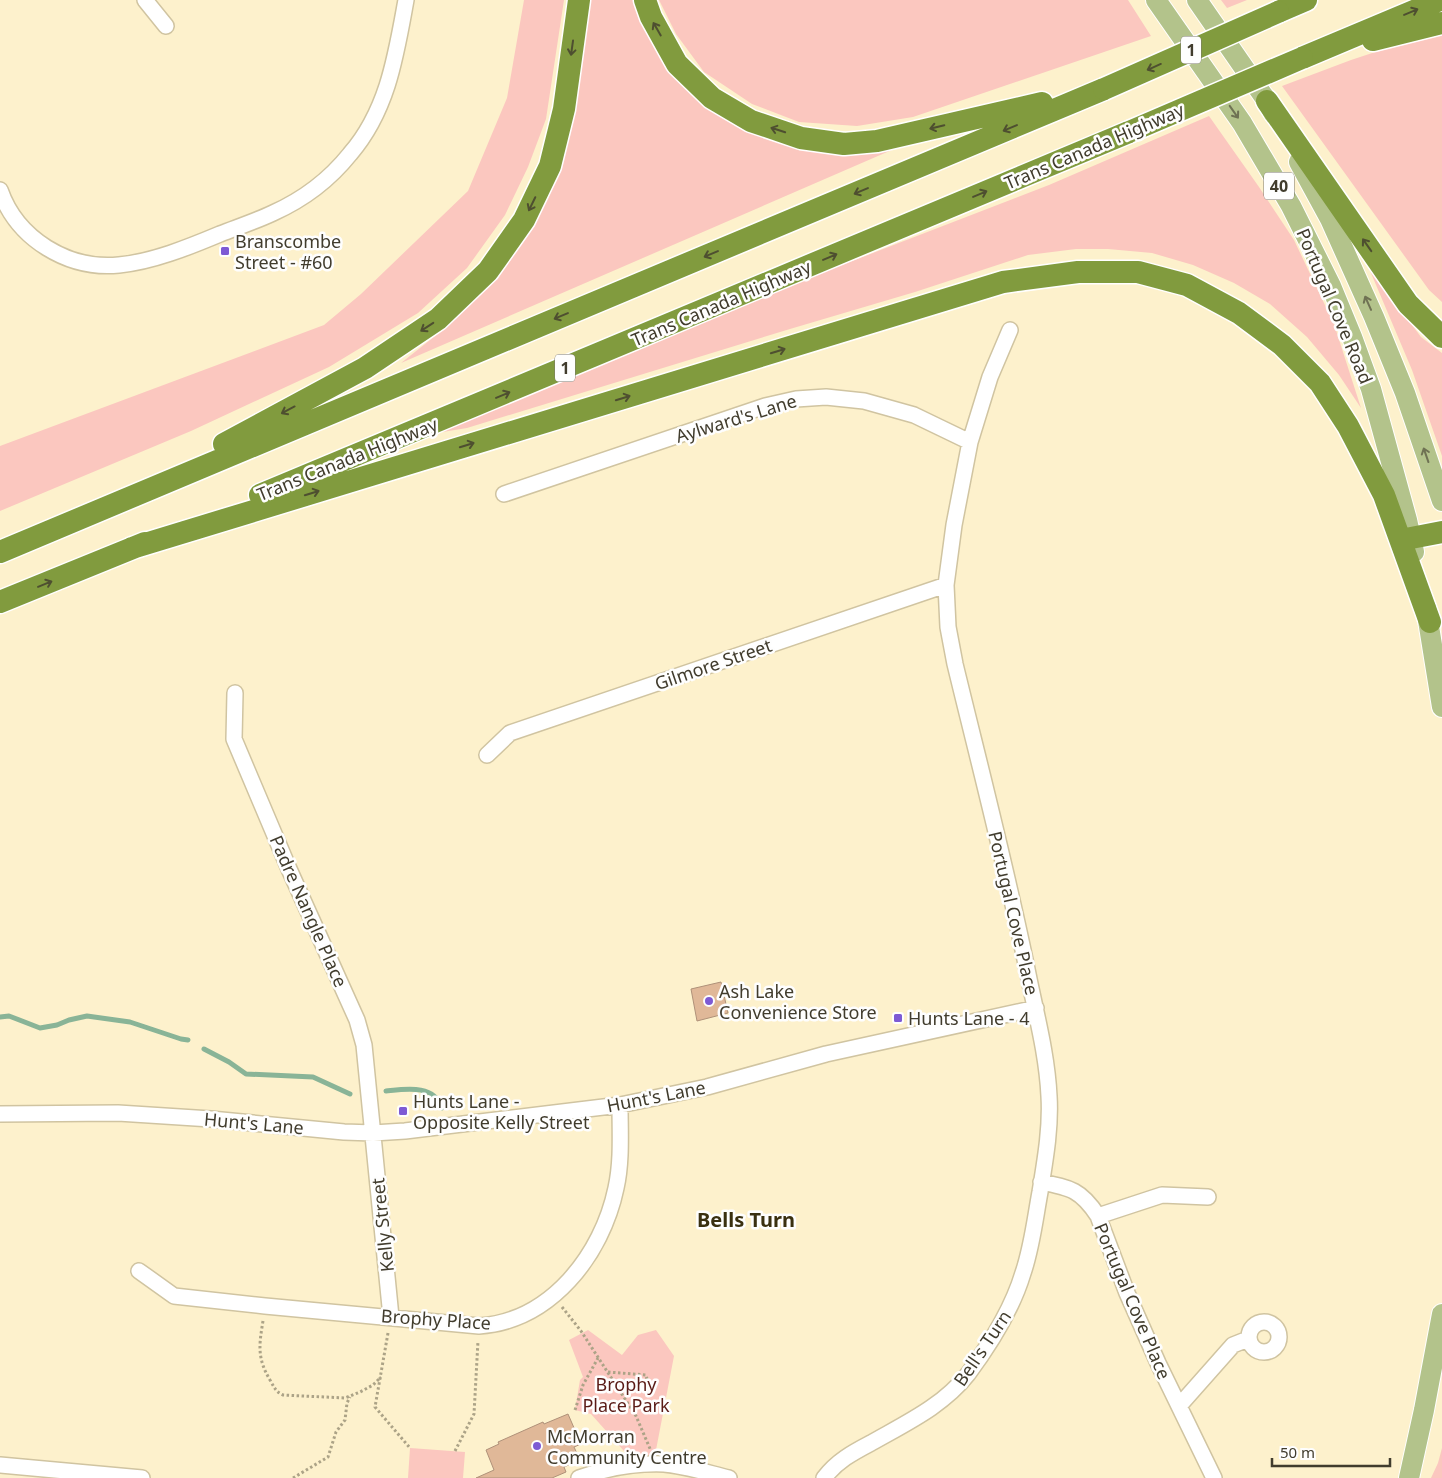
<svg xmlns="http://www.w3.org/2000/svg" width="1442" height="1478" font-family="'Noto Sans',sans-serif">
<rect width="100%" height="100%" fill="#fdf1cc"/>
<!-- green -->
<path fill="#fbc7bf" d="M524,0H564L546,119L528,167L505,215L467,268L418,313L329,367L191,431L0,511V446L324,325L361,294L468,191L507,98Z
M588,0H634L746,126L901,146L401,363L449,325L483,289L522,239Z
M659,0H1128L1151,36L913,117L857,126L799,122L752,104L704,72L676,34Z
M1221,0H1247L1227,8Z
M1442,30V302L1429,290L1282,86L1351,60Z
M1209,116L1259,187L1294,240L1334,324L1361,408L1339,375L1307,337L1270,304L1234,283L1193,265L1152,253L1108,249H1076L1028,255L915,292L790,329L467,428L424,435L751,300L1049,185Z
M1357,240L1383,286L1421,337L1442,353V456L1412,370Z
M588,1330L622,1355L638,1335L656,1330L674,1356L656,1450L650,1457C641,1455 632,1456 624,1451L591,1414L575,1410L580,1380L583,1377L569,1340Z
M410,1448L465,1452L463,1478H408Z
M1442,1448V1478H1431L1438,1463Z"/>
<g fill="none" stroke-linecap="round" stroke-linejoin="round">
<!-- stream -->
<path stroke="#89b497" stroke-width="5" d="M0,1017L9,1016L40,1028L57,1025L69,1020L87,1016L130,1022L181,1039L188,1040
M204,1049L229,1062L246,1074L313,1077L350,1094
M386,1091C406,1089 434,1084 442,1108"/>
</g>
<!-- building -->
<path fill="#e0b898" stroke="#af9179" d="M721,982L728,1013L697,1021L691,989Z
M568,1414L581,1444L574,1447L580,1460L564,1467L566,1472L552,1478H476L494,1470L486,1450L499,1444L498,1442L543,1422L544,1424Z"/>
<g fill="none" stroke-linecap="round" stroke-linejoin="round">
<defs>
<path id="minor" d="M145,0L166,26
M0,190C17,239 68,270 119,265C152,262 189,247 220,234C238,227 256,221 273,213C302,200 330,179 350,154C388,110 396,55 406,0
M504,494L765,406L796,399L826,397L864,401L914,415L970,442
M235,693L234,739L289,869L357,1020L364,1045L391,1317
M487,755L510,733L946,585
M0,1114L118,1113L211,1119L344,1132L373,1133L405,1131L620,1105L707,1087L826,1054L1036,1008
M1041,1182C1071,1188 1081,1190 1098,1216L1127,1293L1158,1363L1214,1478
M1098,1216L1162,1195L1208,1197
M139,1271L174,1296L265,1306L479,1326C551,1321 602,1255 616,1188C622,1161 620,1132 620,1105
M1249 1337a15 15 0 1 1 30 0a15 15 0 1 1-30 0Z
M1179,1406L1233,1345L1248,1339
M0,1465L142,1478
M579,1478C606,1468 636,1463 664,1464C686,1466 708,1473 729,1478
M824,1478C837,1461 852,1453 871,1443C906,1423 943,1406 968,1374C991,1343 1012,1310 1023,1273C1032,1247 1035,1219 1040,1192C1045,1161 1051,1128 1049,1096C1047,1054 1036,1014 1028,974C1007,870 980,767 955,664L948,627L946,585L954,525L970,442L990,377L1010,330"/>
<path id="major" d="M1156,0L1242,123L1291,206L1331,286L1352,337L1371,389L1407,520L1414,552
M1197,0L1267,101L1274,114
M1299,162L1330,219L1374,317L1405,393L1442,501
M1426,608L1442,707
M1409,1478L1424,1410L1442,1314"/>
<path id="highway" d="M645,0L651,17L677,64L712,98L751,121L801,138L844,144L877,141L1042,103
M1278,12L1306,0
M1373,40L1442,23
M1302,58L1440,0
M1267,101L1408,304L1442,337
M224,444L365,368L438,319L488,271L524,220L550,166L564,109L579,0
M260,495L1129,132
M1411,538L1442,532
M132,548L1003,282L1078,272H1138L1187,285L1239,313L1282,345L1320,383L1348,426L1384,495L1430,622
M0,552L1104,89
M0,602L145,543"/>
</defs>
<!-- minor casing -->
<use href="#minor" stroke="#d0c4a1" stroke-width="18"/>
<!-- major casing -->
<use href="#major" stroke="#fff" stroke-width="22"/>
<!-- highway casing -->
<use href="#highway" stroke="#fff" stroke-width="25"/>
<!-- path -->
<path stroke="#aca387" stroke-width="3" stroke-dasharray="2.5 2.5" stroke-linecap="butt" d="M562,1307L581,1331L636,1416L651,1451
M263,1321C259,1345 257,1358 270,1380C274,1387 276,1392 283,1395L345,1398L360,1392L373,1385L381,1377
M388,1333L375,1407L410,1448
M608,1372L646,1375L647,1379
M575,1410L583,1385L598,1358
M455,1451L474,1414L478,1341
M293,1478L328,1457L336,1432L345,1420L347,1403L350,1397"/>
<!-- minor -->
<use href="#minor" stroke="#fff" stroke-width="15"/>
<!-- major -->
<use href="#major" stroke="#b3c38b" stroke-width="20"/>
<!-- highway -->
<use href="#highway" stroke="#819b3e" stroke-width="22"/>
<defs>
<path id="highway-bridge" d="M1104,89L1278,12
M1129,132L1302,58"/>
</defs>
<!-- highway-bridge casing -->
<use href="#highway-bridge" stroke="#fff" stroke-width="25" stroke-linecap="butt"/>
<!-- highway-bridge -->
<use href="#highway-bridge" stroke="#819b3e" stroke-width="22"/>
</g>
<!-- one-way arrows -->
<defs><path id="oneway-shaft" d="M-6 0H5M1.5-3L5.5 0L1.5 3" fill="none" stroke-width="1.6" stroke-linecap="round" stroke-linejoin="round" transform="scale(1.25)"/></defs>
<g stroke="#4e4f30">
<use href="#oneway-shaft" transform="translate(1411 12) rotate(-23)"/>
<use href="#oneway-shaft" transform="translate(657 29) rotate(-120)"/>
<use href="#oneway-shaft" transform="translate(572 48) rotate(98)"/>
<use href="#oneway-shaft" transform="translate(1154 67) rotate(156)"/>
<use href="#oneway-shaft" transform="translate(937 127) rotate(167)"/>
<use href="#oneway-shaft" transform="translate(1010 128) rotate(157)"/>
<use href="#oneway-shaft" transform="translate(778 130) rotate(-162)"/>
<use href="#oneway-shaft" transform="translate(861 191) rotate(157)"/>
<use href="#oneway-shaft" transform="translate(980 194) rotate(-23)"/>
<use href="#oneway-shaft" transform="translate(532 204) rotate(116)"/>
<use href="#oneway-shaft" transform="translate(1367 245) rotate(-125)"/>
<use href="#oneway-shaft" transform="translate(711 254) rotate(157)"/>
<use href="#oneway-shaft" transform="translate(830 257) rotate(-23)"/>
<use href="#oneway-shaft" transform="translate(561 316) rotate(157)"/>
<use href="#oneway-shaft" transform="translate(427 327) rotate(147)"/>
<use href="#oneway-shaft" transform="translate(778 351) rotate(-17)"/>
<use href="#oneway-shaft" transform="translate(503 395) rotate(-23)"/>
<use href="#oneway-shaft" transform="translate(623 398) rotate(-17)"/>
<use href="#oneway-shaft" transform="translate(288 410) rotate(152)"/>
<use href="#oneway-shaft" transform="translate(467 445) rotate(-17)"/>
<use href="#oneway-shaft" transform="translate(312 493) rotate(-17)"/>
<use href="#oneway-shaft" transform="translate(45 584) rotate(-22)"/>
</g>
<g stroke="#6f7253">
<use href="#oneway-shaft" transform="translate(1234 112) rotate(55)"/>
<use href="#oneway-shaft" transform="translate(1368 303) rotate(-114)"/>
<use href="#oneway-shaft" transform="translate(1426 455) rotate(-109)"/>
</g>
<!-- markers -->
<g fill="#7d5ad4" stroke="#fefefe" stroke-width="2">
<rect x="220" y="246" width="10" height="10" rx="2.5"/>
<circle cx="709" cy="1001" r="5"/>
<rect x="893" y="1013" width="10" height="10" rx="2.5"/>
<rect x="398" y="1106" width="10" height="10" rx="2.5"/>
<circle cx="537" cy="1446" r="5"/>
</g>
<g text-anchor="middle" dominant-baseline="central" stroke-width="5" stroke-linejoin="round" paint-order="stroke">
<!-- shield labels -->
<g fill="#fefefe" stroke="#7a766c" stroke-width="1">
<rect x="1181" y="36.5" width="20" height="27" rx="4"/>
<rect x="1264" y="172.5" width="30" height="27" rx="4"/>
<rect x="555" y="354.5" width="20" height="27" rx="4"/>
</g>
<g font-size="16" font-weight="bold" fill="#413c2d">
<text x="1191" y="50">1</text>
<text x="1279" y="186">40</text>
<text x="565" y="368">1</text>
</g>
<!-- street labels -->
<g font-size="18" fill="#413c2d" stroke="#fefefe">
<text transform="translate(1094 146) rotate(-23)">Trans Canada Highway</text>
<text transform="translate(721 303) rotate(-23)">Trans Canada Highway</text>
<text transform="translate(1335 306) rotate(67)">Portugal Cove Road</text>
<text transform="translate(736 418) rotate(-17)">Aylward's Lane</text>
<text transform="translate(347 459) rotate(-22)">Trans Canada Highway</text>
<text transform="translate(713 664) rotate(-19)">Gilmore Street</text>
<text transform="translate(309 911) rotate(66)">Padre Nangle Place</text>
<text transform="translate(1014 913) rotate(77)">Portugal Cove Place</text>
<text transform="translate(656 1096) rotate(-11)">Hunt's Lane</text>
<text transform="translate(254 1123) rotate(5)">Hunt's Lane</text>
<text transform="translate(382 1225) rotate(-96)">Kelly Street</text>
<text transform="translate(1133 1301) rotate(67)">Portugal Cove Place</text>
<text transform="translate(436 1319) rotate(4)">Brophy Place</text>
<text transform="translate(982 1348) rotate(-56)">Bell's Turn</text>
</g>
<!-- poi labels -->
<g font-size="18" fill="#413c2d" stroke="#fefefe" text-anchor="start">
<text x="235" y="241">Branscombe<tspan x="235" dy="21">Street - #60</tspan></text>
<text x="719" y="991">Ash Lake<tspan x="719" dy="21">Convenience Store</tspan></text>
<text x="908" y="1018">Hunts Lane - 4</text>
<text x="413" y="1101">Hunts Lane -<tspan x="413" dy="21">Opposite Kelly Street</tspan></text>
<text x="547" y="1436">McMorran<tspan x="547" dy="21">Community Centre</tspan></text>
</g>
<!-- park labels -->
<g font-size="18" fill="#5a1b16" stroke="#fefefe">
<text x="626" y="1384">Brophy<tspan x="626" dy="21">Place Park</tspan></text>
</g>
<!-- quarter labels -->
<g font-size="20" font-weight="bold" fill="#3a3010" stroke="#fefefe">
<text x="746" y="1219">Bells Turn</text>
</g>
</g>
<!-- scale -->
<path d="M1272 1458v8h118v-8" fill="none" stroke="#413c2d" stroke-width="2.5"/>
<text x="1280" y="1458" font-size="15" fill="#413c2d" stroke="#fefefe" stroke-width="4" paint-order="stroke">50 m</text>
</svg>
